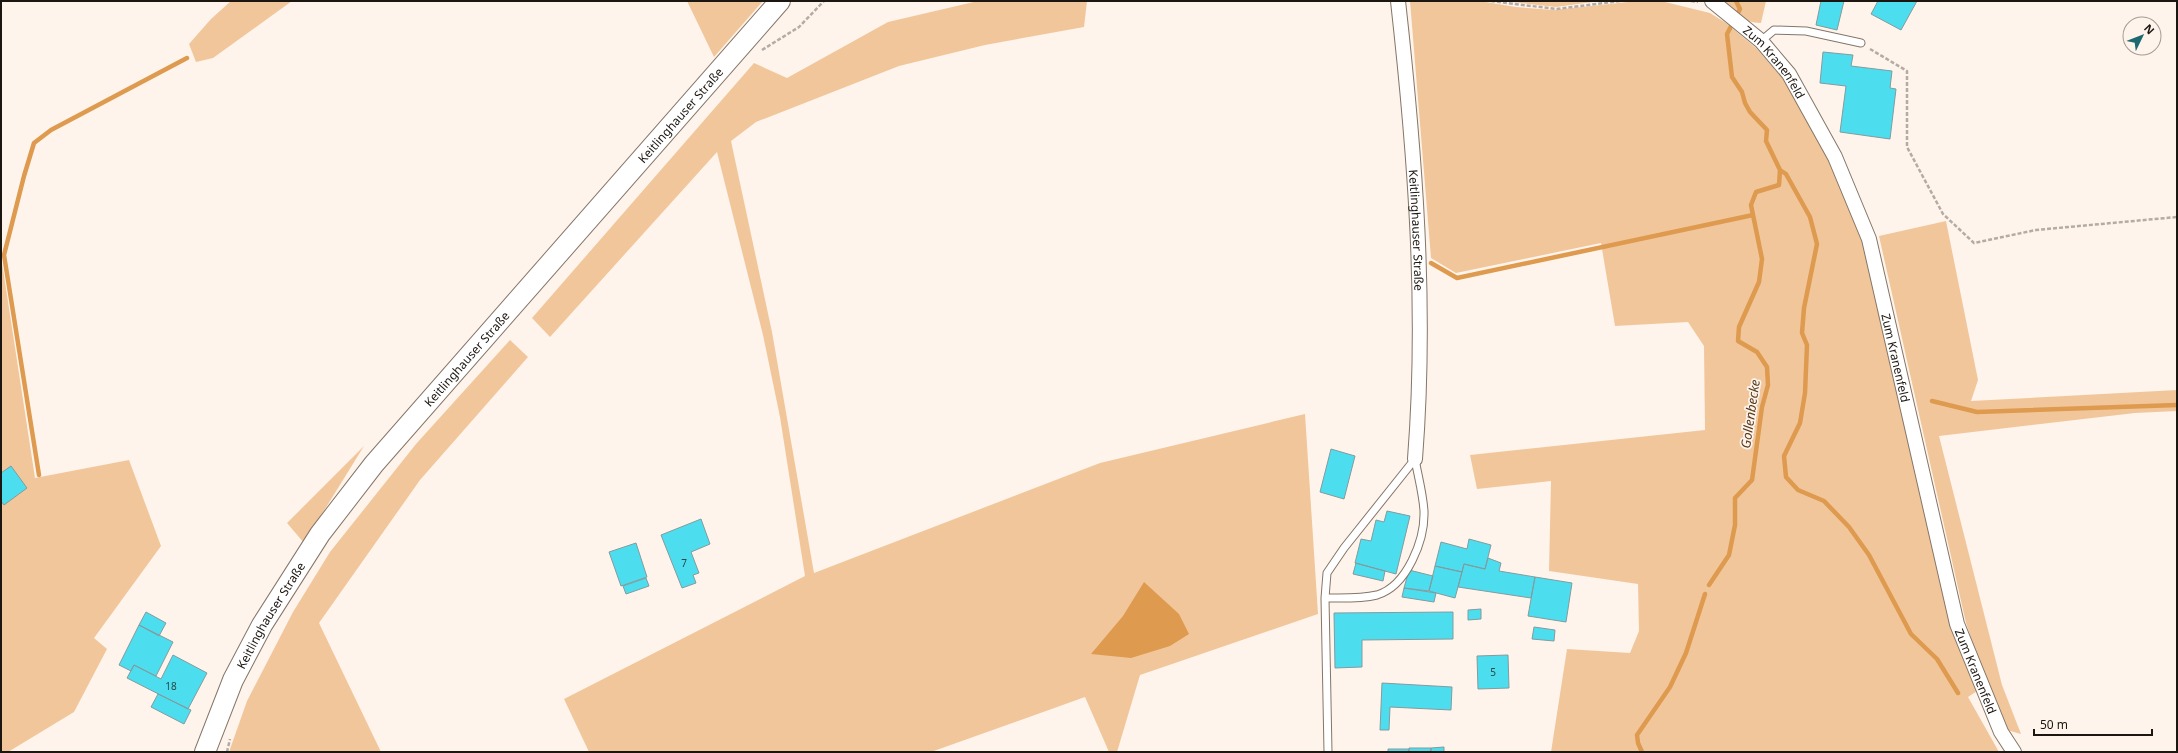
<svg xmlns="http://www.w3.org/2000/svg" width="2178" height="753" font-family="'Noto Sans',sans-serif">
<rect width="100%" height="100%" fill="#fef4eb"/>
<!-- green -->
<path fill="#f2c69b" d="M231,1H292L213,58L196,62L189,44L211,19Z
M687,1H763L714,57Z
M978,1H1087L1084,27L985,45L899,66L756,122L731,141L772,332L814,573L1100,463L1305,414L1318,614L1140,675L1117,752H1109L1085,697L931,752H589L564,699L805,576L780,417L763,335L717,152L550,337L532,318L754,63L787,78L888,22Z
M1410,1H1480L1516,7L1554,10L1637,1H1661L1710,13L1726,23L1756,48L1783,79L1800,106L1828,159L1864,241L1977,691L1968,697L1999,752H1551L1567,649L1630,653L1639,631L1638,584L1549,571L1551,481L1477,489L1470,455L1705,430L1704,346L1688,322L1615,326L1601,243L1456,273L1431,258Z
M1503,1H1600L1556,7Z
M1720,1H1766L1761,23C1744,23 1732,13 1720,1Z
M1946,221L1978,380L1971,401L2177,390V411L2135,413L1939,436L2002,685L2021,734L2007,730L1988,688L1966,623L1879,236Z
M1,256L35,478L129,460L161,546L94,638L107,649L74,712L8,752H1Z
M510,340L528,357L420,480L319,623L381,752H229L247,701L293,612L330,552L416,444Z
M364,446L304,543L287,523Z"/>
<!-- water -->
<path fill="#de9a4e" d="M1144,582L1179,614L1189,634L1170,646L1131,658L1091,654L1123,616Z"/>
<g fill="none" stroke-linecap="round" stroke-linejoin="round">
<!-- stream -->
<path stroke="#de9a4e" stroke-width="4.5" d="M1780,170L1786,174L1810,217L1817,244L1804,308L1802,333L1807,345L1805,393L1800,423L1784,456L1786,477L1798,490L1824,501L1849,527L1869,555L1911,634L1937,659L1958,693
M1431,263L1457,278L1753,215
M1932,401L1977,412L2177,405
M39,475L4,255L24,176L34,143L51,130L187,58
M1709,585L1729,555L1735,525V498L1752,480L1762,407L1768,385L1767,367L1757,352L1738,341L1739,327L1759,282L1762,259L1751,205L1756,192L1779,185L1780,170L1766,141L1767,130L1750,112L1745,103L1742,92L1732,77L1727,34L1740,9L1736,1
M1642,752L1638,743L1637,735L1670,687L1686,653L1705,594"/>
</g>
<!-- building -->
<path fill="#4cdeef" stroke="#839b9e" d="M1821,1H1844L1837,30L1816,25Z
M1878,1H1917L1901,30L1871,14Z
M1823,52L1853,55L1851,66L1892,71L1890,88L1896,89L1890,139L1840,132L1846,86L1820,83Z
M1331,449L1355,456L1344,499L1320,492Z
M11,466L27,488L4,505L1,501V473Z
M1387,511L1410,516L1396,574L1355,563L1361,539L1371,541L1376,520L1384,522Z
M701,519L710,544L691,552L699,573L693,575L696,583L682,588L661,535Z
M1469,539L1491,545L1485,569L1464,564L1462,572L1435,566L1441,542L1467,549Z
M636,543L647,577L621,586L609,552Z
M1488,558L1501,563L1499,571L1535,577L1531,598L1458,587L1464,564L1485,569Z
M1356,563L1385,571L1383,581L1353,574Z
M1435,566L1462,572L1455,598L1429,591Z
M1409,570L1433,576L1429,591L1404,588Z
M1535,577L1572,583L1566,622L1528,616Z
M646,578L649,586L626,594L623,586Z
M1404,588L1436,593L1434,602L1402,597Z
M1481,609V619L1468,620V610Z
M146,612L166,623L159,636L139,625Z
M1453,612V639L1362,640V667L1335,668L1334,613Z
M139,625L173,642L156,676L134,665L131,671L119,665Z
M1534,627L1555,630L1554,641L1532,639Z
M173,655L207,673L188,709L127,678L134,665L161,679Z
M1508,655L1509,688L1478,689L1477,656Z
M1382,683L1452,687L1451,710L1390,707L1389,730H1380Z
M158,694L191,710L184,724L151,707Z
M1444,747V752H1431V748Z
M1409,748H1431V752H1409Z
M1388,749H1409V752H1388Z"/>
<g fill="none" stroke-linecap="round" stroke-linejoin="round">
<defs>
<path id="lane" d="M1761,41L1774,30L1806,31L1861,43
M1325,598C1342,598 1360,599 1377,595C1407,586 1425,540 1424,511C1423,494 1418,476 1415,459
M1328,752L1325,598L1327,573L1344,548L1415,459"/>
<g id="street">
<path id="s1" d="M1398,1C1415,153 1427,306 1415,459"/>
<path id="s2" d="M1712,1L1761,41L1789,74L1835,157L1869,239L1957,624L2001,732L2014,752"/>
</g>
<g id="secondary">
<path id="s3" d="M205,752L233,680L262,625L320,534L374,464L780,1"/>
</g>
</defs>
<!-- lane casing -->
<use href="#lane" stroke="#847668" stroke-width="9"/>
<!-- street casing -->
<use href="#street" stroke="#847668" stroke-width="16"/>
<!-- secondary casing -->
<use href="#secondary" stroke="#847668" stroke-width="22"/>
<!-- path -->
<path stroke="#b4aca4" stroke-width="2.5" stroke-dasharray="4 2" stroke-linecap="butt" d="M1491,1L1556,9L1621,1
M1691,1L1698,2
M1870,49L1907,71V147L1943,214L1974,243L2036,230L2177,217
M762,50L799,27L824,1
M227,752L230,739"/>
<!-- lane -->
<use href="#lane" stroke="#fff" stroke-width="7"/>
<!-- street -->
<use href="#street" stroke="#fff" stroke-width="14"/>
<!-- secondary -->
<use href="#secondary" stroke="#fff" stroke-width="20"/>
</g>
<g text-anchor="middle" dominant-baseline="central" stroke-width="3.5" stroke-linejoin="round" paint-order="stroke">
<!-- number labels -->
<g font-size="10" fill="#284848">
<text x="684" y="563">7</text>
<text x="1493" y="672">5</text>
<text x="171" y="686">18</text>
</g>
<!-- street labels -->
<g font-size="12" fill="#1c1611" stroke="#fef4eb">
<text stroke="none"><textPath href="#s2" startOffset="88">Zum Kranenfeld</textPath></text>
<text stroke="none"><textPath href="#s3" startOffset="800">Keitlinghauser Straße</textPath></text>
<text stroke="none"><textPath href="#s1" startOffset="230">Keitlinghauser Straße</textPath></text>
<text stroke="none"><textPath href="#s2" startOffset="412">Zum Kranenfeld</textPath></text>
<text stroke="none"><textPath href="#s3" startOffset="476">Keitlinghauser Straße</textPath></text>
<text stroke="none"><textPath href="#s3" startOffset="152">Keitlinghauser Straße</textPath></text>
<text stroke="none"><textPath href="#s2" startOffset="736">Zum Kranenfeld</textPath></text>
</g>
<!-- water labels -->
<g font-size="13" font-style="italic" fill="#573a1b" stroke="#fef4eb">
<text transform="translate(1750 414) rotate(-82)">Gollenbecke</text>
</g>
</g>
<!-- border -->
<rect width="2178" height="753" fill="none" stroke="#1c1611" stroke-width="4"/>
<!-- north arrow -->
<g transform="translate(2142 36) rotate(47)"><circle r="19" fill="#fef4eb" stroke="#a49b94"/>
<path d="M0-3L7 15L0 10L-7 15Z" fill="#1d6971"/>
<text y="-6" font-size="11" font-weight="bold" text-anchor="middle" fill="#1c1611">N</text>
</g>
<!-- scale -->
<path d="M2034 729v6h118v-6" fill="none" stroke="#1c1611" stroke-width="2"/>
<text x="2040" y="729" font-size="12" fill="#1c1611" stroke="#fef4eb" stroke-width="3" paint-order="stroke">50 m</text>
</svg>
